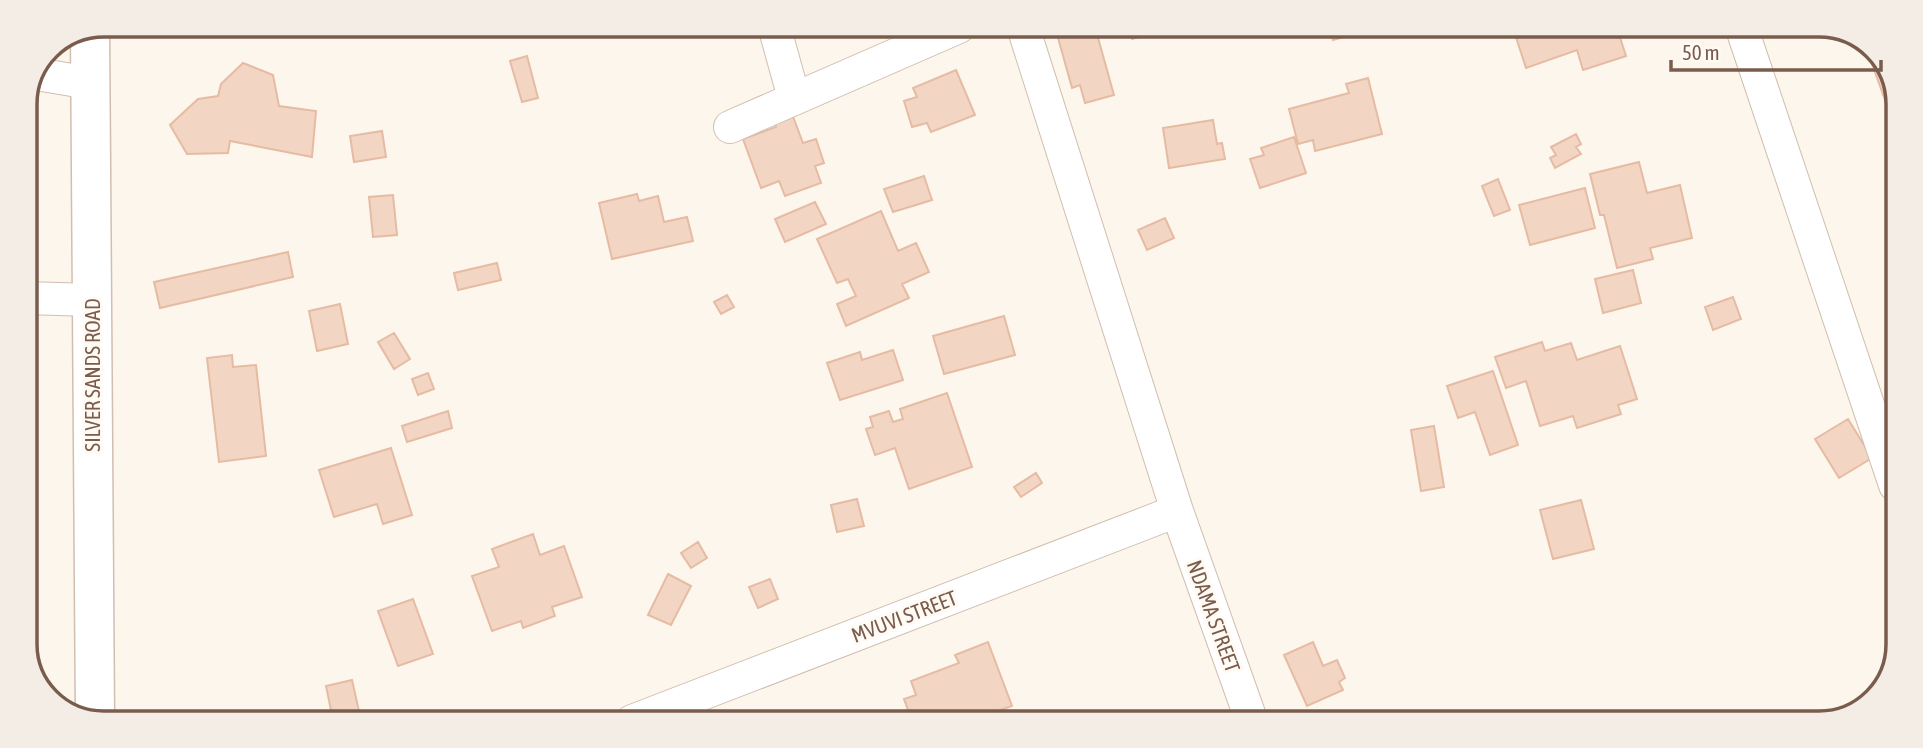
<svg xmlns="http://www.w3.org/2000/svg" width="1923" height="748" font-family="'Asap Condensed',sans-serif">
<rect width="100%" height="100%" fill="#fdf6ec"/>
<!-- building -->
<path fill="#f3d5c3" stroke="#e6bba3" stroke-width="2" d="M1055,27H1095L1114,95L1085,103L1080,85L1072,88Z
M1128,27H1174L1132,39Z
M1330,28H1360L1361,32L1333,40Z
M1513,28H1617L1626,56L1583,70L1577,50L1526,68Z
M1865,44L1882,55L1898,99V112L1891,117Z
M527,56L538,98L522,102L510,61Z
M243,63L273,75L279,106L316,111L312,157L230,141L228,153L187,154L170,125L198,99L218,96L221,84Z
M956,70L975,115L931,132L927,123L912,127L904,101L917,97L913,88Z
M1368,78L1382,134L1315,151L1313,140L1298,144L1289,109L1349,93L1346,84Z
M789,106L803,143L816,139L824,163L815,166L821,183L785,196L779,181L761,188L743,139L776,127L771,112Z
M1213,120L1217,144L1222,143L1225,159L1169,168L1163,128Z
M382,131L386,157L354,162L350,136Z
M1576,134L1581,144L1576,147L1581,154L1555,168L1550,158L1556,155L1551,147Z
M1294,137L1306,173L1260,188L1250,159L1264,155L1261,148Z
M1639,162L1647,193L1680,185L1692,238L1650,248L1653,259L1617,268L1604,215H1600L1590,174Z
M924,176L932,200L893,212L884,189Z
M1498,179L1510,210L1494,216L1482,186Z
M1585,188L1595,228L1530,245L1519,205Z
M637,194L639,201L658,196L664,222L687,217L693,241L612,259L599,203Z
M393,195L397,235L373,237L369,197Z
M815,202L826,224L785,242L775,219Z
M881,211L898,251L916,243L929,272L902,284L909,298L846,326L837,304L856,296L848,279L837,283L817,239Z
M1165,218L1174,238L1147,250L1138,230Z
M288,252L293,277L160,308L154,282Z
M497,263L501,280L458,290L454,273Z
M1633,270L1641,303L1603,313L1595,279Z
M727,295L734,307L721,314L714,302Z
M1733,297L1741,319L1713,330L1705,307Z
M340,304L348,344L317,351L309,311Z
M1004,316L1015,355L944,374L933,336Z
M394,333L410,359L394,369L378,342Z
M1542,342L1545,351L1571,343L1577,360L1620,346L1637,399L1618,405L1621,414L1577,428L1573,416L1540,426L1526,381L1506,388L1495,357Z
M893,350L903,380L840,400L827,363L860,352L862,360Z
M232,355L233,367L256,365L266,456L219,462L207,358Z
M1493,371L1518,445L1490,455L1475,412L1458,418L1447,386Z
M428,373L434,389L418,395L412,379Z
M947,393L972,467L909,489L895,448L875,455L866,429L873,427L870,417L889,411L893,422L903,419L900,409Z
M448,411L452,428L407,442L402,426Z
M1848,419L1872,458L1839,478L1815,439Z
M1434,426L1444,487L1421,491L1411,430Z
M391,448L412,515L383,524L377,504L334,517L319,470Z
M1036,473L1042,483L1021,497L1014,487Z
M857,499L864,526L837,532L831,505Z
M1581,500L1594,549L1553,559L1540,510Z
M533,534L540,555L564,546L582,597L552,607L555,616L523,628L521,621L492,631L472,576L499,567L492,549Z
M698,542L707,558L691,568L681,553Z
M668,574L691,586L671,625L648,615Z
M770,579L778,599L758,608L749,587Z
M413,599L433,654L398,666L378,611Z
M988,642L1012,706L970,721H912L904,699L916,695L911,681L959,663L955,655Z
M1313,642L1323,666L1337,660L1345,678L1339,682L1343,690L1307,706L1284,655Z
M352,680L361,720H333L326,686Z"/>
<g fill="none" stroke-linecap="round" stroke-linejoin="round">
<defs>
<path id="minor" d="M774,26L794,98
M1023,27L1177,511L1252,722
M1742,29L1895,485
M36,74L90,83
M730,127L959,27
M25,298L91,300
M632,721L1177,511"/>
<path id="tertiary" d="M90,30L95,719"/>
</defs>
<!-- minor casing -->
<use href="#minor" stroke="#d1beb0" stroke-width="34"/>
<!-- tertiary casing -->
<use href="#tertiary" stroke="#d1beb0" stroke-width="41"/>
<!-- minor -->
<use href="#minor" stroke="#fff" stroke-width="32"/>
<!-- tertiary -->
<use href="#tertiary" stroke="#fff" stroke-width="38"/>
</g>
<g text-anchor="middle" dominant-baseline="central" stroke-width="6" stroke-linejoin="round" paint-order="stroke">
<!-- street labels -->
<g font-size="21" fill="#7a5c4d" stroke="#fffaf3">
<text transform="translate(92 375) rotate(-90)">SILVER SANDS ROAD</text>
<text transform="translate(904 616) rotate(-21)">MVUVI STREET</text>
<text transform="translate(1214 616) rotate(70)">NDAMA STREET</text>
</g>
</g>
<!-- crop -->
<path d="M0 0H1923V748H0ZM104 37H1819A67 67 0 0 1 1886 104V644A67 67 0 0 1 1819 711H104A67 67 0 0 1 37 644V104A67 67 0 0 1 104 37Z" fill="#f4ede6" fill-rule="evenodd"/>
<path fill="none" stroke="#7a5c4d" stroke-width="3.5" d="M104 37H1819A67 67 0 0 1 1886 104V644A67 67 0 0 1 1819 711H104A67 67 0 0 1 37 644V104A67 67 0 0 1 104 37Z"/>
<!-- scale -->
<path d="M1671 60v10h210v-10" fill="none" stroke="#7a5c4d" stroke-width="3.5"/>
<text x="1682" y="60" font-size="21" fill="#7a5c4d" stroke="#fffaf3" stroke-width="5" paint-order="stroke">50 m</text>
</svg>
